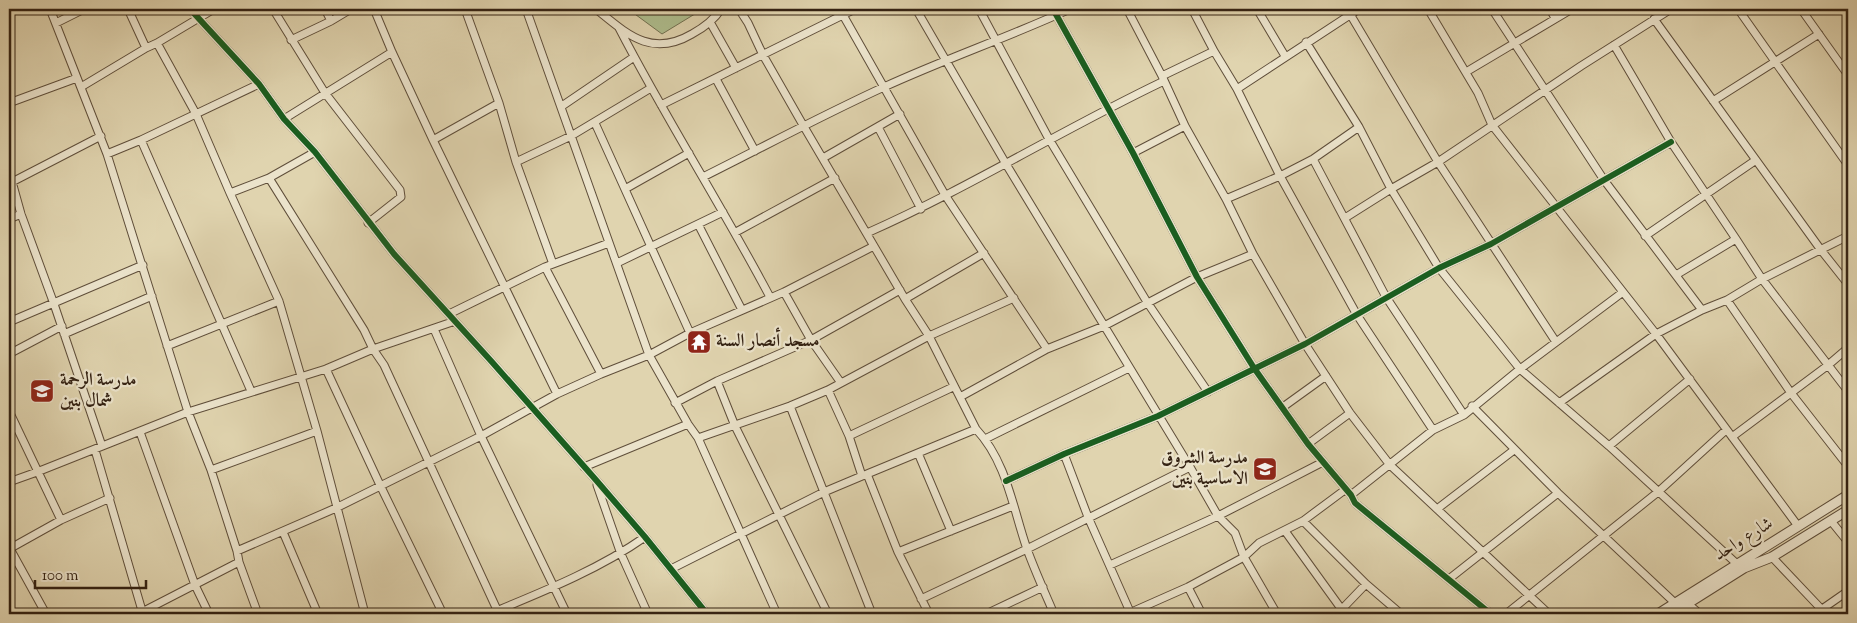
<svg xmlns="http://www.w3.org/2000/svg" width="1857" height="623" font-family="'Sorts Mill Goudy',Amiri,serif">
<rect width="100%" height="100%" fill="#e0d4af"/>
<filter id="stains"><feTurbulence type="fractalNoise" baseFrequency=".004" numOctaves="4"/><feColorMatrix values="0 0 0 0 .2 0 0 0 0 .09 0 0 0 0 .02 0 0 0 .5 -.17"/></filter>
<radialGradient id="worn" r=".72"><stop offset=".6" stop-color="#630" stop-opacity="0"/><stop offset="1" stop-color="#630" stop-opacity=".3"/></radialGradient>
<!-- green -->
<path fill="#aebd8d" stroke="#717050" d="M628,9H703L662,34Z"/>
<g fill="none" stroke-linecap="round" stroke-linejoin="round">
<defs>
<path id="minor" d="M50,9L107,154L188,412L211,470L237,551L239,562L258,614
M128,9L146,48
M190,9L259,84L284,119L315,152L394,254L492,362L596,480L645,537L707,614
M273,9L325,93L400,190L401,197L368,223
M325,9L331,21
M374,9L392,52L433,140L557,394
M465,9L499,103L516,162L553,264
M526,9L649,355L688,424L698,438L777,614
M596,9C627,34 651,58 692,34C703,28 714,20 721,9
M739,9L748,23L763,55L803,125L905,299L929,336L976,429C1007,462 1013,509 1027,549C1035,571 1045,593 1054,614
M916,9L1006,164L1190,467L1218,516L1235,533L1244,557L1277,614
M979,9L1049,139L1147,302L1208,392
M1053,9L1133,153L1197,277L1254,368L1308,444L1351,495L1355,503L1491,614
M1127,9L1162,76L1185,126L1226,199L1253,254L1305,344L1350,413L1390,465L1549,614
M1192,9L1214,51L1237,89L1280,176L1357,315L1433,430
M1257,9L1285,56
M1428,9L1478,93L1492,125L1656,334L1798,526
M1492,9L1604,180L1702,310
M1550,9L1555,18
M1738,9L1848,165
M1801,9L1848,75
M1350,14L1438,162L1556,342
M843,15L945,195L1047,349
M1654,19L1821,250L1848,284
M710,22L736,68
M56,23L84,9
M619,28C666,119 722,206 770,297
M291,40L331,21L351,9
M1306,42L1359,127L1391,189L1439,268L1520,369L1609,446L1737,564
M157,43L196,114L230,193L279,301L317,431L365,614
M1614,45L1671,142L1736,239L1762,279L1848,391
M1466,72L1572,9
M1162,76L1214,51
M716,79L755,151
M81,87L146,48L157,43L214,9
M1237,89L1359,9
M1713,101L1819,34
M9,103L77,78
M661,105L855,9
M562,106L634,57
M284,119L392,52
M595,123L690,333
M878,127L921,209
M141,140L251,391
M433,140L499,103
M1133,153L1185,126
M107,154L141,140L259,84
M823,158L900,114
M1313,159L1386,297L1464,415
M516,162L571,136L651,88
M9,171L21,214L54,304L102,446
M703,177C763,147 823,115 884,87C945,59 1009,37 1070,9
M269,178L364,330L373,349L384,365L499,614
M12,182L101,136
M625,189L689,153
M230,193L269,178L315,152
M1226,199L1280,176L1313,159L1359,127
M1345,218L1391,189L1438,162L1581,66L1671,9
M9,219L21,214
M698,224L742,310
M736,232L835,178
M867,233C969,188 1063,129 1164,81
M1645,236L1756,160
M617,263L723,212
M545,267L601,374
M1676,275L1736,239
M784,292L811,340L841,383
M905,299L984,253
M1727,300L1791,393L1848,466
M449,314L545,267L609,243
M9,322L143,265
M434,329L481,436L567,614
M64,334L152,296
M167,346L279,301
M9,354L62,326
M326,369L380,485L443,614
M717,381L735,426L828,614
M828,390L849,436L862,476L867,474L898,552L929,614
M960,397L1047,349L1104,326L1197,277L1253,254
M675,403L717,381L811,340L900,290
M1559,403L1656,334L1702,310L1727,300L1762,279L1848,236
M790,406L872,614
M1472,406L1558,493L1675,603L1688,604L1700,614
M1283,407L1326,376
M9,411L61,520
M140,432L195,585L209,614
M849,436L953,387
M1732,437L1827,366L1848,348
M698,438L790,406L828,390L929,336L1014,298
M985,439L1129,368
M1308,444L1350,413
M1609,446L1690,379
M95,450L143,614
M918,453L951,531
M1064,454L1088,517L1131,614
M584,467L688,424
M211,470L317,431
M867,474L976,429
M1006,481L1064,454L1158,416L1305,344L1439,268L1491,244L1671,142
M9,482L37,472L188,412L326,369L373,349L455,321
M597,485L621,554L648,614
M1351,495L1433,430L1464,415L1520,369L1623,292
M1437,509L1514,450
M1303,521L1366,584L1401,614
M1831,521L1848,542
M1285,531L1345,614
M283,532L318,614
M9,547L46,614
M9,549L61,520L110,498
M237,551L336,508L481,436L557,394L601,374L649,355L690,333L784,292L874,246
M898,552L1013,506
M1772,557L1826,614
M1110,565L1218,516L1323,462
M671,569L824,492L862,476
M1449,579L1558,493
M1188,587L1202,614
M921,599L1027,549L1190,467
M1342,609L1366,584
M138,614L239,562
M489,614C542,592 598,570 645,537
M986,614L1043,587
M1127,614L1188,587L1244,557L1259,543L1303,521L1346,489
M1506,614L1658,492L1726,430
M1815,614L1848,591"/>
<path id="tertiary" d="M1658,614L1848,495
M1671,614L1744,568L1772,557L1848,510"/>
</defs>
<!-- minor casing -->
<use href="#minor" stroke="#5f4e3a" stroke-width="9"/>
<!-- tertiary casing -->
<use href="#tertiary" stroke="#5f4e3a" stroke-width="11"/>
<!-- minor -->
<use href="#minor" stroke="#ebe3cb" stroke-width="7"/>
<!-- tertiary -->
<use href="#tertiary" stroke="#ebe3cb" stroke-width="9"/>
<defs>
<path id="cycleway" d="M190,9L259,84L284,119L315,152L394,254L492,362L596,480L645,537L707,614
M1053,9L1133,153L1197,277L1254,368L1308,444L1351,495L1355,503L1491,614
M1006,481L1064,454L1158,416L1305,344L1439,268L1491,244L1671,142"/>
</defs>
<!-- cycleway casing -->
<use href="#cycleway" stroke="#ebe3cb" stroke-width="9"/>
<!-- cycleway -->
<use href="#cycleway" stroke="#1b5e20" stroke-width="6"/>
</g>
<!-- icons -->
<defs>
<symbol id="temple-square" viewBox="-11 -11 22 22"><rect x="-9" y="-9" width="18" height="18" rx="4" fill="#8f2418" stroke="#ebe3cb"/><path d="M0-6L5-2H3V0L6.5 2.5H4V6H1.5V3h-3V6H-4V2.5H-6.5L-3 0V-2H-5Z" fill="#fff"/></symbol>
<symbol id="school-square" viewBox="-11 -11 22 22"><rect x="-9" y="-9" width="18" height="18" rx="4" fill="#8f2418" stroke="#ebe3cb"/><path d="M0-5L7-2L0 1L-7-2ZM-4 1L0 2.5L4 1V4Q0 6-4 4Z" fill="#fff"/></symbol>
</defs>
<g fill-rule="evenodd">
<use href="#temple-square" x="685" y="328" width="28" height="28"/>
<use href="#school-square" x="28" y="377" width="28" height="28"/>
<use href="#school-square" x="1251" y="455" width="28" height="28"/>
</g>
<g text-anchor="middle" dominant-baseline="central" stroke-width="4.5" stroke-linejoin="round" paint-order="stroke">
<!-- poi labels -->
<g font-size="18" font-weight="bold" fill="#342213" stroke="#ebe3cb" text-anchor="start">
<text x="716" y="342">مسجد أنصار السنة</text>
<text x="60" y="381">مدرسة الرحمة<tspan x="60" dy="21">شمال بنين</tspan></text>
<text x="1248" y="459" text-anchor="end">مدرسة الشروق<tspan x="1248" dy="21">الاساسية بنين</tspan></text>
</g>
<!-- street labels -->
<g font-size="18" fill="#342213" stroke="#ebe3cb">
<text transform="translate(1744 540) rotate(-32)">شارع واحد</text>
</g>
</g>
<!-- margin -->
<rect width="1857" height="623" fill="none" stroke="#e0d4af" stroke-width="30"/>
<rect x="10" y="10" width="1837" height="603" fill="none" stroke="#342213" stroke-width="2.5"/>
<rect x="15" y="15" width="1827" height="593" fill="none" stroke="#342213"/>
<!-- scale -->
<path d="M35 580v8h111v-8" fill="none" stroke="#342213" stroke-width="2.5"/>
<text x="42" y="580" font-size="15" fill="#342213" stroke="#ebe3cb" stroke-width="4" paint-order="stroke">100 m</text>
<rect width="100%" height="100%" filter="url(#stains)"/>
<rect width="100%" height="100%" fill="url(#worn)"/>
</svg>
